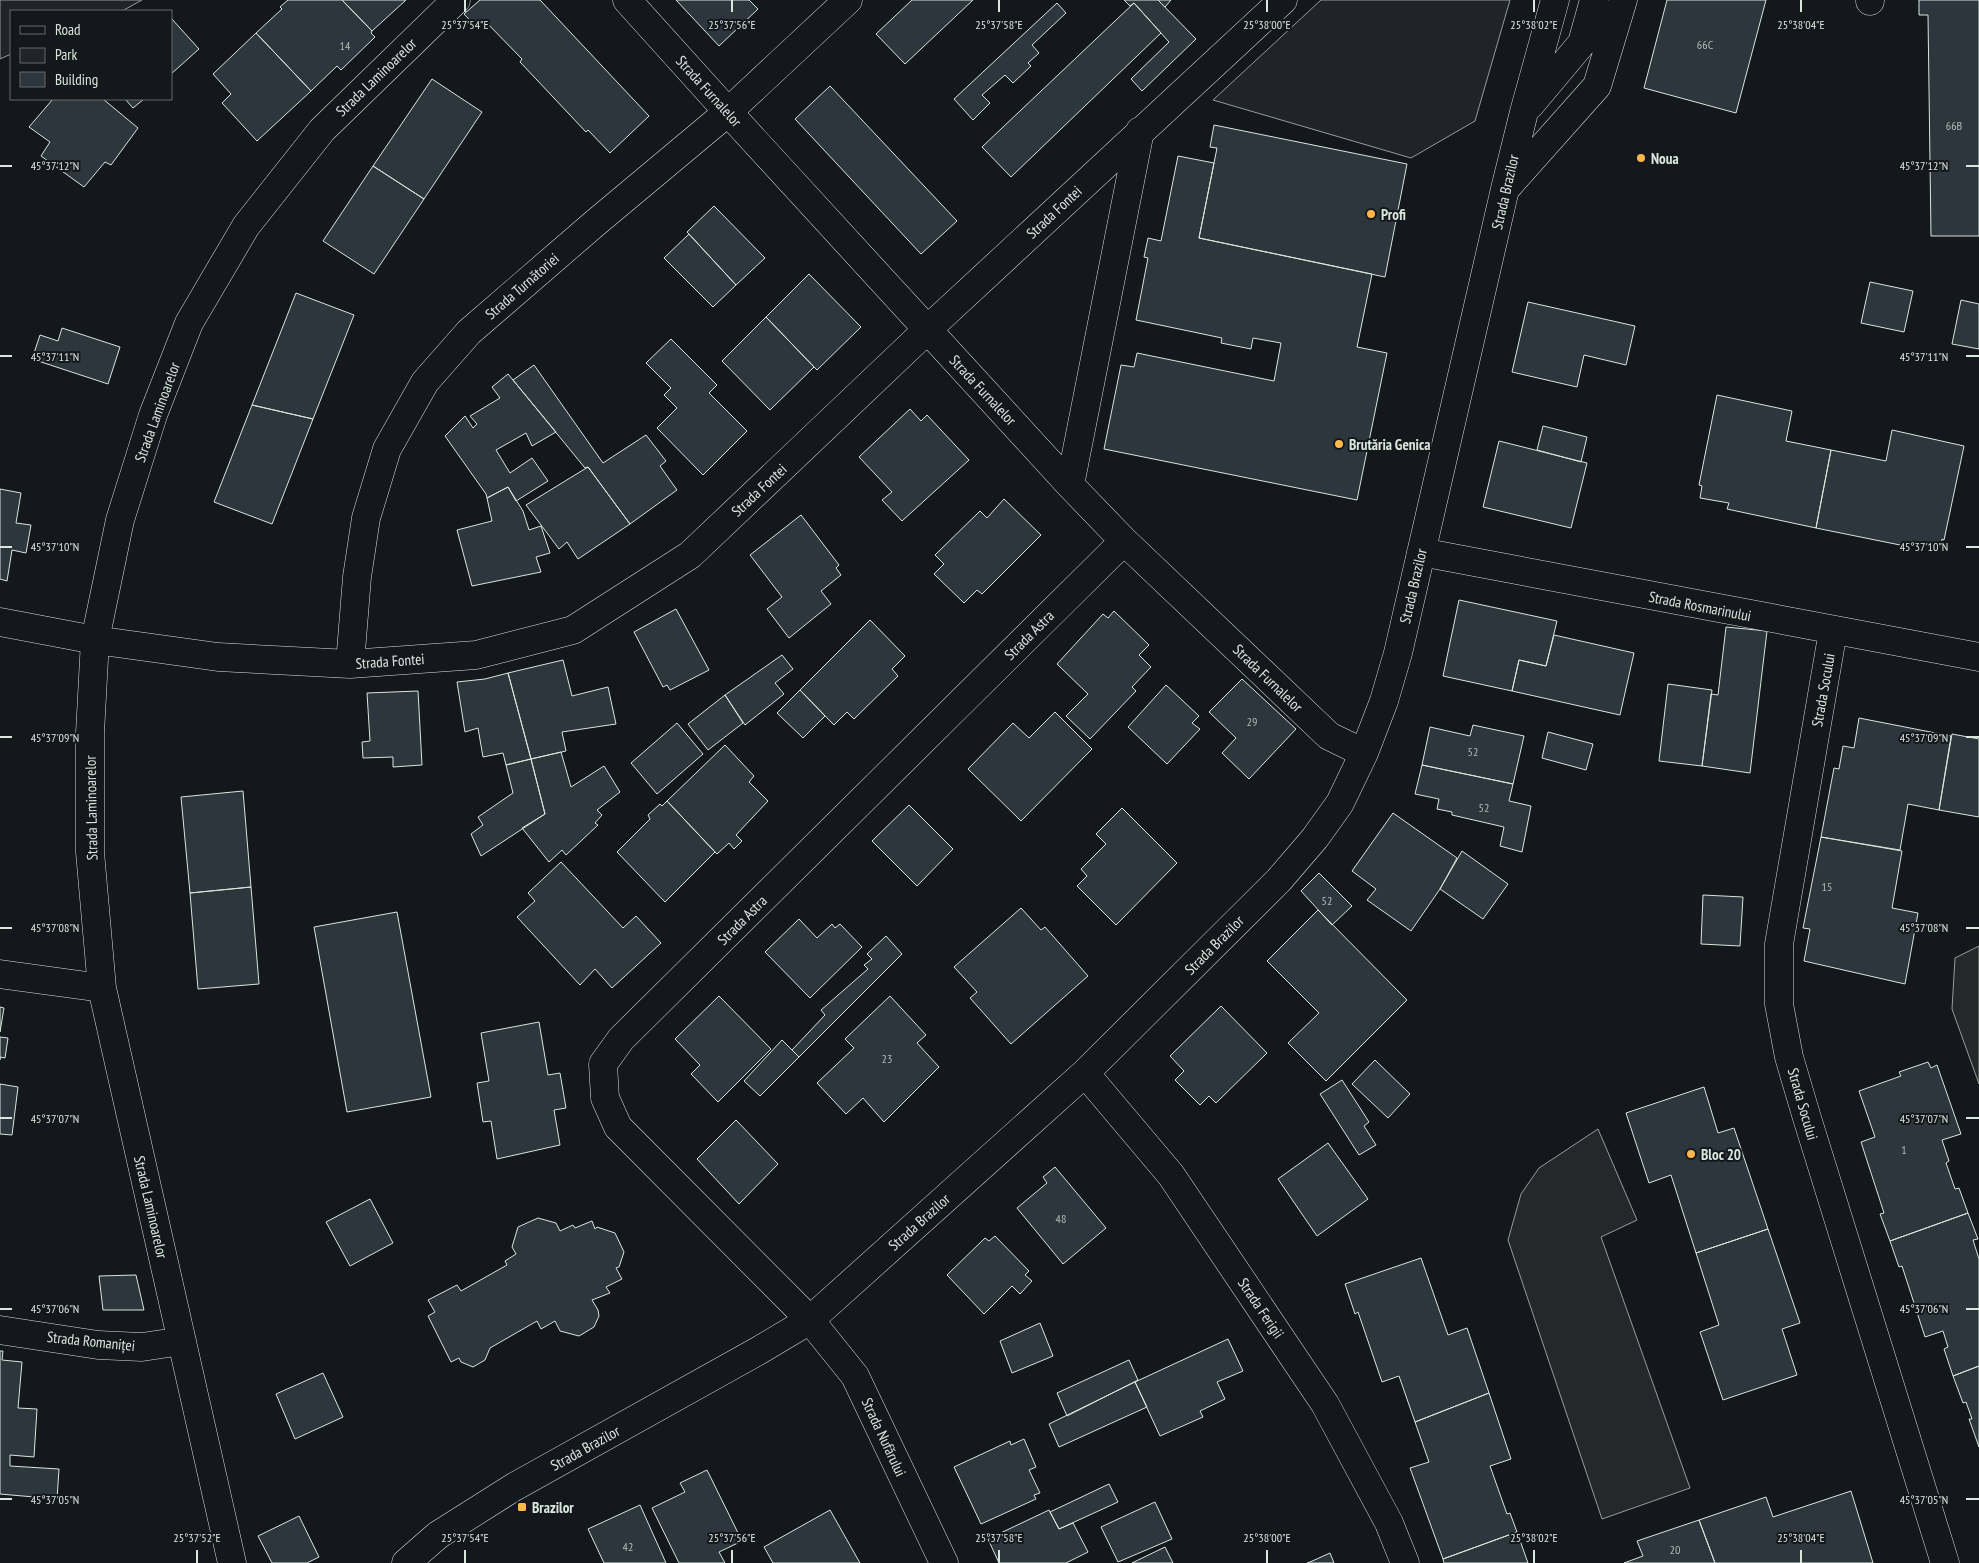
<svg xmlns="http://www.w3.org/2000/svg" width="1979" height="1563" font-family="'PT Sans Narrow',sans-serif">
<rect width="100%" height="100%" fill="#14181c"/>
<!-- green -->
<path fill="#202428" stroke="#939e99" d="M0,0H142L122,11H11V54L0,59Z
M1321,0H1510L1475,121L1411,158L1213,100Z"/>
<!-- parking -->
<path fill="#24282b" stroke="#939e99" d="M1979,946V1084L1952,1009L1955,958Z
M1598,1129L1637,1220L1601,1237L1690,1488L1602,1519L1508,1240L1521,1194L1539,1168Z"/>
<!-- building -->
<path fill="#2c363c" stroke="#d8e6dc" d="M288,0H342L372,31L371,33L375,37L341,70L337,66L311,91L256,33L282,9L280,7Z
M342,0H406L372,31Z
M480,0H540L649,116L610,153L588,130L586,132L520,62L522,59L484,20L476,27L464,14Z
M676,0H749L758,9L719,46Z
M912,0H973L905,64L876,34Z
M1124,0H1158L1196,39L1142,91L1131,79L1169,42L1134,3L1130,6Z
M1158,0H1171L1165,7Z
M1667,0H1766L1736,113L1644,88Z
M1919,0H1979V236H1931L1928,15H1919Z
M1057,3L1066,13L1032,45L1039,53L1028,63L1031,66L1013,83L1005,75L982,95L990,103L973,120L954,99Z
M1134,3L1161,33L1011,177L982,147Z
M171,18L199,49L171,74Z
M256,33L311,91L257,141L222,103L231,94L213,74Z
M432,79L482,112L424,199L373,166Z
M830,86L957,221L921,254L795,119Z
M53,99H103L138,128L111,165L105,162L84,187L41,156L50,142L29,127Z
M125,99H144L133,108Z
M1214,125L1407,164L1385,277L1199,238L1217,148L1210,147Z
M1178,156L1214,163L1199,238L1372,274L1357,347L1387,353L1357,500L1104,449L1121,365L1134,367L1137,353L1274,381L1281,343L1253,338L1251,349L1221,343L1222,338L1136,320L1148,258L1144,257L1148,238L1161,241Z
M373,166L424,199L374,274L323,241Z
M714,206L765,258L736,285L687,232Z
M689,234L736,285L713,307L664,258Z
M809,274L861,327L817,370L766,317Z
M1870,282L1913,291L1904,332L1861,323Z
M296,293L354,315L313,419L252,405Z
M1961,300L1979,304V349L1952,344Z
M1528,302L1635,326L1626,365L1584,355L1577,387L1512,372Z
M766,317L814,367L770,410L722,361Z
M62,328L120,347L108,384L32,359L40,335L58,341Z
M671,339L717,385L709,393L747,431L703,475L657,428L677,408L664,395L671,388L646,363Z
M534,365L603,463L646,435L666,461L660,466L677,490L630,524L588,467L585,468L513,380Z
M508,374L556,432L532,446L526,433L496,450L510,473L532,458L548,481L516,501L508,487L487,498L486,494L445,436L465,416L473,428L477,424L470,416L500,398L492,387Z
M1717,395L1792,411L1786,441L1831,450L1816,528L1727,509L1729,503L1700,498L1702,486L1699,485Z
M252,405L313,419L272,524L214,502Z
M910,409L921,421L927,415L969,460L902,521L882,500L892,492L859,457Z
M1543,426L1587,437L1581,462L1537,450Z
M1892,430L1964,446L1944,540L1942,539L1941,547L1911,541L1910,547L1816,528L1831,450L1886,461Z
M1499,441L1587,463L1571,528L1483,507Z
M588,467L630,524L578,559L567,542L559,549L526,505Z
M508,487L523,511L529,530L541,526L550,553L536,557L541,572L472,586L457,530L492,521L487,498Z
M0,489L21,493L16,523L31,525L26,553L12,550L7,581L0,579Z
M1004,499L1041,535L982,594L977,590L964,603L934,574L944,564L935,555L980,511L987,518Z
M801,515L839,565L836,568L841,575L821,591L831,604L789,638L767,609L782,597L750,555Z
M1459,600L1557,621L1546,666L1519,660L1512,691L1443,676Z
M676,609L709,670L670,690L667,685L663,687L634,632Z
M1114,611L1149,645L1139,655L1151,667L1132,687L1136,691L1090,739L1066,716L1088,694L1057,664L1103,614L1108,618Z
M870,620L905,656L892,669L898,676L854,719L847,712L834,725L800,690Z
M1726,627L1767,631L1750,773L1702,766L1711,694L1718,695Z
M1554,635L1634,653L1620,715L1512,691L1519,660L1546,666Z
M782,655L793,669L775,683L784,694L745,725L725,695Z
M563,660L572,696L608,687L616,724L562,732L566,751L531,759L508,673Z
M508,673L531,759L506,765L503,753L483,757L478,728L465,732L457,682L485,679Z
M1242,679L1296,729L1249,779L1222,753L1236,738L1209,712Z
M1668,684L1712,690L1702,766L1659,761Z
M1166,685L1199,716L1192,723L1200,729L1167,764L1128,727Z
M800,690L825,716L803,738L777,713Z
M418,691L422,765L393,767V757L363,758L362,742L370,741L367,693Z
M725,695L743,723L708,750L688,724Z
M1055,712L1092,749L1021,821L968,769L1013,723L1029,738Z
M1859,718L1951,736L1939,810L1908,804L1900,850L1821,837L1834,768L1839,769L1843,746L1854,748Z
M677,723L703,754L657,794L631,763Z
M1473,725L1524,736L1513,784L1422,765L1430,727L1470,736Z
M1548,732L1593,744L1586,770L1542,758Z
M1952,734L1979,739V817L1939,810Z
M725,745L754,776L749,782L768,801L736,835L742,841L734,849L729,843L717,854L667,801Z
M561,752L571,787L604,766L620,792L597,810L602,815L595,823L598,825L566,855L562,850L549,862L522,828L545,814L531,759Z
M531,759L545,814L481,856L471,834L483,825L478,817L513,793L506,765Z
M1422,765L1513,784L1509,801L1531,806L1522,852L1500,846L1504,827L1452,815V812L1437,809L1439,799L1415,794Z
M243,791L251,887L190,893L181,797Z
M667,801L715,852L665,902L617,852L650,819L648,815L660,804L662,806Z
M909,805L953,849L917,886L872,841Z
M1122,808L1177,863L1116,925L1077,886L1087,876L1081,869L1106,844L1096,834Z
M1393,813L1457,858L1440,889L1411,931L1367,900L1376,889L1352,871Z
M1821,837L1902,851L1892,908L1918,913L1905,984L1804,961L1810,929L1803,928Z
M1462,851L1508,884L1483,919L1440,889Z
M561,862L623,928L636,916L661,943L612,988L595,969L580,985L517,917L535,901L528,893Z
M1319,873L1352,906L1332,925L1301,891Z
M251,887L259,984L198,989L190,893Z
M1703,895L1743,897L1740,946L1701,944Z
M1021,908L1041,930L1045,927L1088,976L1011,1044L970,998L977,992L954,967Z
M1318,910L1407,1000L1326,1081L1288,1043L1319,1013L1267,961Z
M397,912L431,1097L347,1112L314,927Z
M799,919L817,938L832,924L835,928L840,924L862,947L810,998L765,952Z
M886,936L902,954L799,1057L792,1050L825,1015L821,1010L868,969L864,965L872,959L867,954Z
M719,996L771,1049L718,1102L691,1074L700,1065L675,1039Z
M890,996L926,1035L917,1043L939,1067L884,1122L863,1098L846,1114L817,1083L854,1048L845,1039Z
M1221,1006L1267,1053L1216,1103L1209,1096L1200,1105L1175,1080L1184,1071L1170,1056Z
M0,1007L4,1008L0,1032Z
M539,1022L548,1075L560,1073L566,1108L554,1110L560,1145L497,1159L491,1121L483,1122L477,1083L489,1081L481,1033Z
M0,1037L8,1038L5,1058L0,1057V1060Z
M782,1040L799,1057L760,1096L744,1081Z
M1375,1060L1410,1094L1388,1118L1352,1084Z
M1928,1062L1931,1068L1937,1065L1961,1134L1942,1140L1949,1161L1946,1163L1955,1189L1959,1188L1968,1213L1890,1241L1880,1214L1884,1213L1861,1142L1875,1137L1859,1091L1901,1076L1899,1072Z
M1342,1080L1369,1122L1364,1126L1376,1145L1359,1155L1320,1094Z
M0,1084L18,1087L12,1135L0,1134Z
M1704,1087L1718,1133L1734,1128L1768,1229L1696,1253L1671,1175L1649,1183L1626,1113Z
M736,1120L778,1164L739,1204L697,1159Z
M1328,1143L1368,1199L1317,1236L1278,1179Z
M1055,1167L1106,1228L1063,1264L1017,1208L1047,1183L1043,1177Z
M370,1199L393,1243L350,1266L326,1222Z
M1968,1213L1978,1239L1973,1240L1979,1259V1366L1953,1376L1944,1349L1948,1347L1943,1331L1925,1337L1902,1266L1899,1267L1890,1241Z
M538,1218L556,1223L560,1231L573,1225L575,1228L592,1221L595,1229L597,1227L615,1233L624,1252L619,1267L616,1268L622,1279L606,1287L610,1293L592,1300L598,1310L599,1316L594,1327L579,1336L560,1331L555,1321L541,1329L537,1321L490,1348L485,1360L473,1367L461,1362L459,1358L451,1362L428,1316L435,1312L428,1300L457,1285L461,1291L507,1265L505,1261L516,1254L512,1247L518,1227Z
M1768,1229L1800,1323L1782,1329L1797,1375L1723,1400L1700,1332L1719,1325L1696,1253Z
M995,1236L1029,1271L1025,1275L1032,1281L1020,1294L1012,1286L984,1314L947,1275L985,1238L989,1241Z
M1421,1258L1448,1335L1467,1328L1489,1393L1415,1422L1399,1376L1382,1382L1358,1312L1355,1314L1345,1284Z
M136,1275L144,1310H103L99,1276Z
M1040,1323L1053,1356L1012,1373L1000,1341Z
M1228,1339L1243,1371L1217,1382L1225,1399L1200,1411L1203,1417L1160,1436L1135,1382Z
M0,1351H3L2,1360L22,1362L18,1408L37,1409L34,1457L10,1455V1466L59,1469L57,1499L0,1494Z
M1129,1360L1138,1380L1067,1416L1057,1393Z
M1979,1366V1447L1969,1419H1972L1966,1402L1963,1403L1953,1376Z
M323,1373L343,1417L295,1439L276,1394Z
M1135,1382L1147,1407L1059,1447L1049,1424Z
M1489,1393L1511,1459L1490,1466L1507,1514L1510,1513L1517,1532L1443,1559L1410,1468L1429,1462L1415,1422Z
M1024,1439L1036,1467L1029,1470L1040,1493L1034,1495L1036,1499L981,1524L954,1467L1010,1441L1011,1445Z
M707,1470L742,1541L719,1552L725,1563H679L652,1508L685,1492L680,1483Z
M1109,1484L1118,1502L1059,1529L1050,1512Z
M1851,1491L1873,1563H1715L1699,1520L1766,1497L1773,1517Z
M1155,1502L1172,1539L1118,1562L1101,1527Z
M640,1505L666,1563H604L588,1529Z
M830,1510L860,1563H773L764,1547Z
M1049,1510L1059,1529L1073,1523L1088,1552L1066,1563H999L988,1539Z
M299,1516L319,1557L307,1563H272L258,1536Z
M1699,1520L1715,1563H1624L1643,1556L1637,1541Z
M1517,1532L1528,1563H1444L1443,1559Z
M1165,1547L1173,1563H1132Z
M1330,1553L1334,1563H1307L1310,1562Z"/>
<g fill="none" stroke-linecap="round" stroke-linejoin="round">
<defs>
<path id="minor" d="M627,0L728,112L1070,485L1124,541L1329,736L1364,753
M1870,1V0
M1530,105L1582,43L1594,0
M1508,186L1597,86L1623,0
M1070,485L1140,131
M1421,552L1979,657
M0,622L95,640L218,657L350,664L476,655L573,630L690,555L927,330L1283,0
M1833,631L1779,944V1004L1789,1057L1807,1118L1945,1563
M350,664L357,577L366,518L387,449L425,382L469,332L594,224L728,112L848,0
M0,974L102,988
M1085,1073L1171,1175L1325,1404L1389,1523L1405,1563
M0,1330L98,1345L142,1347L182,1341
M232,1563L102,988L90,852V733L95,640L120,520L153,415L189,323L246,226L322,130L456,0
M406,1563L438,1535L514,1487L758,1351L810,1320L1085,1073L1279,880L1315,838L1340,803L1364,753L1384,701L1398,653L1505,189L1524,112L1555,0
M944,1563L855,1376L810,1320L618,1127L605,1098L603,1064L621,1039L1124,541"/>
</defs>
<!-- minor casing -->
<use href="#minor" stroke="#d8e6dc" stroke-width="29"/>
<!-- minor -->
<use href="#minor" stroke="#14181c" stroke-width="28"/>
</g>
<!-- ticks -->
<path fill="none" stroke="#d8e6dc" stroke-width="2" d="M465,0V12M732,0V12M999,0V12M1267,0V12M1534,0V12M1801,0V12M0,166H12M1966,166H1979M0,356H12M1966,356H1979M0,547H12M1966,547H1979M0,737H12M1966,737H1979M0,928H12M1966,928H1979M0,1118H12M1966,1118H1979M0,1309H12M1966,1309H1979M0,1499H12M1966,1499H1979M197,1550V1563M465,1550V1563M732,1550V1563M999,1550V1563M1267,1550V1563M1534,1550V1563M1801,1550V1563"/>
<!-- markers -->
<g fill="#ffb74d" stroke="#14181c" stroke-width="2">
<circle cx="1641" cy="158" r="5"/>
<circle cx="1371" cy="214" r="5"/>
<circle cx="1339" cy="444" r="5"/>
<circle cx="1691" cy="1154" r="5"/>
<rect x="517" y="1502" width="10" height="10" rx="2.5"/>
</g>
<g text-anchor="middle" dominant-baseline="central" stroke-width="4" stroke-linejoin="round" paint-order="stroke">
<!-- number labels -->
<g font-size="12" fill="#adbab4">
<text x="1705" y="44">66C</text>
<text x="345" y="45">14</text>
<text x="1954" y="125">66B</text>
<text x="1252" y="721">29</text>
<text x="1473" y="751">52</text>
<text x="1484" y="807">52</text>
<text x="1827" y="886">15</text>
<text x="1327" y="900">52</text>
<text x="887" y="1058">23</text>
<text x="1904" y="1149">1</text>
<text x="1061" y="1218">48</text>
<text x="628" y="1546">42</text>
<text x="1675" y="1549">20</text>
</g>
<!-- street labels -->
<g font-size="15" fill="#d8e6dc" stroke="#14181c">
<text transform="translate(376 77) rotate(-44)">Strada Laminoarelor</text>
<text transform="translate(709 91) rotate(48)">Strada Furnalelor</text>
<text transform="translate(1505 192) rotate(-77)">Strada Brazilor</text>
<text transform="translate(1054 212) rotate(-43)">Strada Fontei</text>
<text transform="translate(522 286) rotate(-41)">Strada Turnătoriei</text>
<text transform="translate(983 390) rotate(47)">Strada Furnalelor</text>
<text transform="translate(157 412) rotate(-70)">Strada Laminoarelor</text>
<text transform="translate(759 490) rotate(-43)">Strada Fontei</text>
<text transform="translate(1413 586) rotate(-77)">Strada Brazilor</text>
<text transform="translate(1700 606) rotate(11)">Strada Rosmarinului</text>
<text transform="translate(1029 635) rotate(-45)">Strada Astra</text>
<text transform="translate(390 661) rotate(-4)">Strada Fontei</text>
<text transform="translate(1268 678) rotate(44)">Strada Furnalelor</text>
<text transform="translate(1823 690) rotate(-80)">Strada Socului</text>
<text transform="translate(91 808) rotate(-91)">Strada Laminoarelor</text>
<text transform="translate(742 920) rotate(-45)">Strada Astra</text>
<text transform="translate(1214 945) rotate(-45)">Strada Brazilor</text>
<text transform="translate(1803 1104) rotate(74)">Strada Socului</text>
<text transform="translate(151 1207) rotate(77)">Strada Laminoarelor</text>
<text transform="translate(919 1222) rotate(-42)">Strada Brazilor</text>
<text transform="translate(1261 1308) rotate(56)">Strada Ferigii</text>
<text transform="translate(91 1341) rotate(6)">Strada Romaniței</text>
<text transform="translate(884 1437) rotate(65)">Strada Nufărului</text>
<text transform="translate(585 1448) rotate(-29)">Strada Brazilor</text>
</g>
<!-- poi labels -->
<g font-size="15" font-weight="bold" fill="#d8e6dc" stroke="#14181c" text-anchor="start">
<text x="1651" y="158">Noua</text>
<text x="1381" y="214">Profi</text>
<text x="1349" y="444">Brutăria Genica</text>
<text x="1701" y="1154">Bloc 20</text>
<text x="532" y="1507">Brazilor</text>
</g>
</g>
<g font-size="12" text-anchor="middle" fill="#d8e6dc" stroke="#14181c" stroke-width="4" stroke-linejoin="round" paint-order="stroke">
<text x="465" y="29">25°37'54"E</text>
<text x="732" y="29">25°37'56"E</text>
<text x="999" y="29">25°37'58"E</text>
<text x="1267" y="29">25°38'00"E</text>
<text x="1534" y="29">25°38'02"E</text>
<text x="1801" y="29">25°38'04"E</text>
<text x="55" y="170">45°37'12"N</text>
<text x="1924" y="170">45°37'12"N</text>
<text x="55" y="361">45°37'11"N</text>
<text x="1924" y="361">45°37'11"N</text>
<text x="55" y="551">45°37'10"N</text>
<text x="1924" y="551">45°37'10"N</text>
<text x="55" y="742">45°37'09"N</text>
<text x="1924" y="742">45°37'09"N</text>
<text x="55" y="932">45°37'08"N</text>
<text x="1924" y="932">45°37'08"N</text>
<text x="55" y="1123">45°37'07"N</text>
<text x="1924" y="1123">45°37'07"N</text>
<text x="55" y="1313">45°37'06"N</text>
<text x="1924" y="1313">45°37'06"N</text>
<text x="55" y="1504">45°37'05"N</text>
<text x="1924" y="1504">45°37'05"N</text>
<text x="197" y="1542">25°37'52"E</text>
<text x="465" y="1542">25°37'54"E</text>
<text x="732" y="1542">25°37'56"E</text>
<text x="999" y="1542">25°37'58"E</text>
<text x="1267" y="1542">25°38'00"E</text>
<text x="1534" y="1542">25°38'02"E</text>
<text x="1801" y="1542">25°38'04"E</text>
</g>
<!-- legend -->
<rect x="10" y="10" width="162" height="90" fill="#14181c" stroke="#626a69"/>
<rect x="20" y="26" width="25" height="8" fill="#14181c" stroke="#626a69"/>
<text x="55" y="35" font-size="15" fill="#d8e6dc">Road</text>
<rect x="20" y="48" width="25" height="15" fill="#202428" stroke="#626a69"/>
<text x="55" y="60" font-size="15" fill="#d8e6dc">Park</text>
<rect x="20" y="72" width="25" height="15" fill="#2c363c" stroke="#626a69"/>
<text x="55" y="85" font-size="15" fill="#d8e6dc">Building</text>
</svg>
